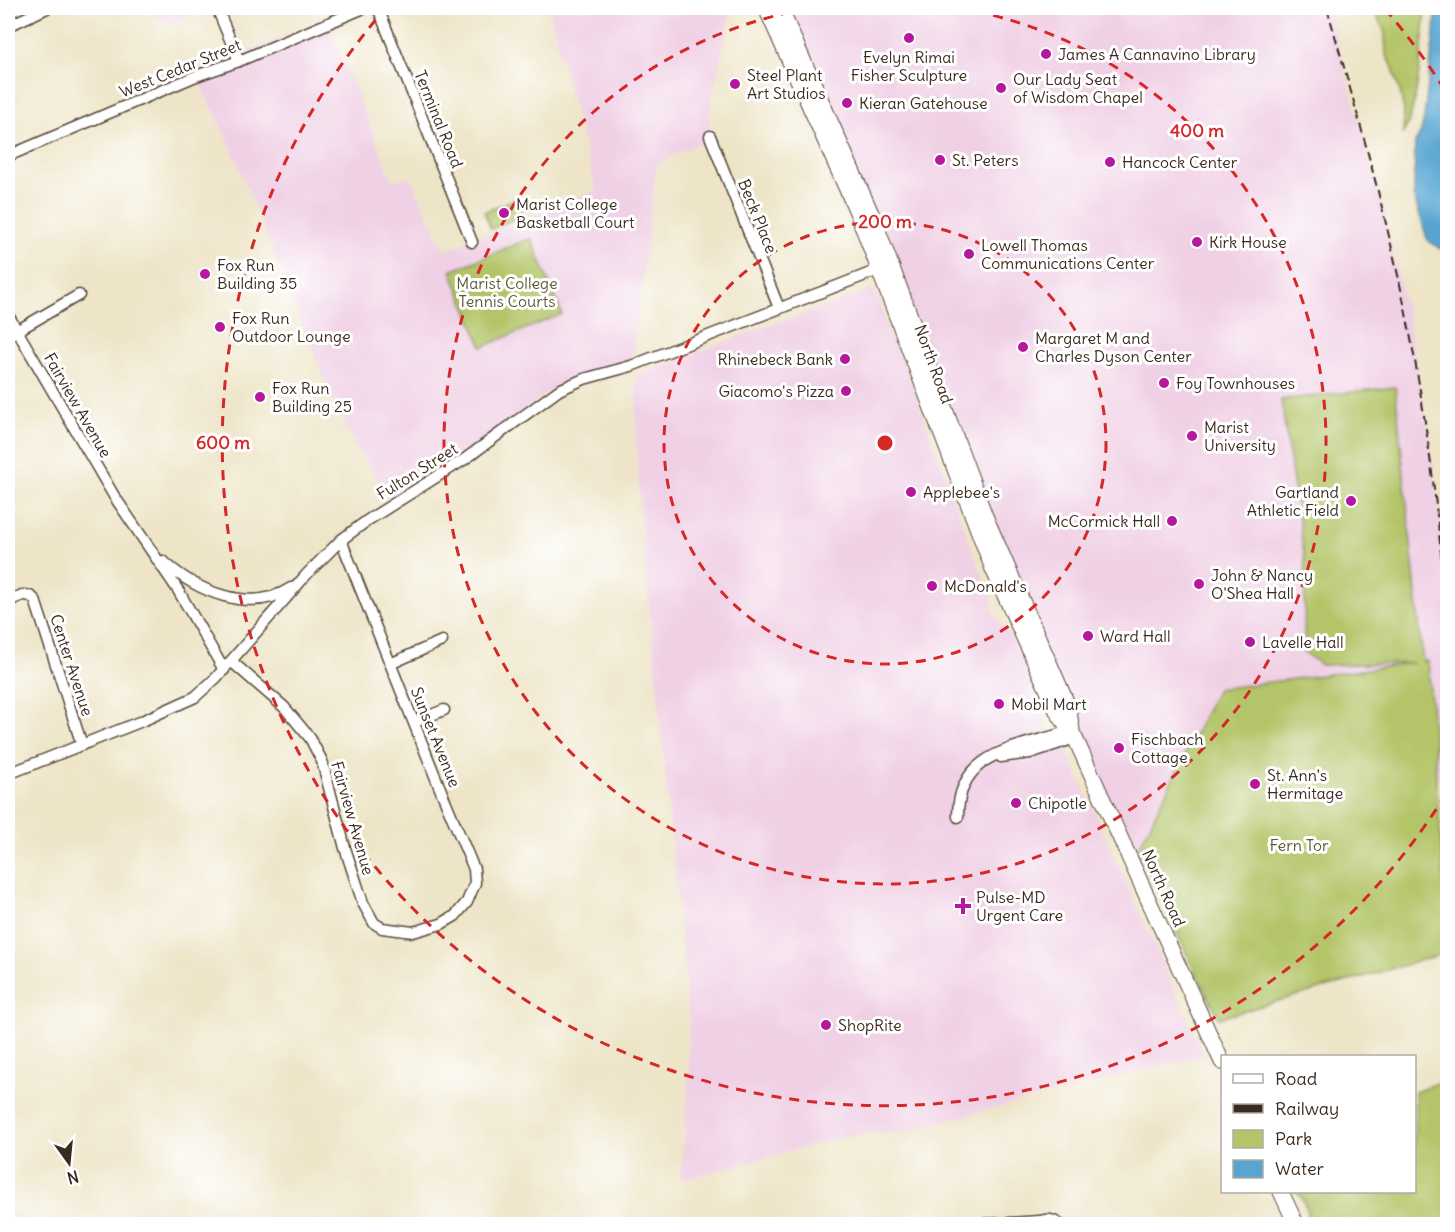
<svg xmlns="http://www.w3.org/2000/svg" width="1455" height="1232" font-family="Delius,sans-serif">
<rect width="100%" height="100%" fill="#fff"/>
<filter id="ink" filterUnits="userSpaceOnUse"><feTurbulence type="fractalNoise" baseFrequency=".0167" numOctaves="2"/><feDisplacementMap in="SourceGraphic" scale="12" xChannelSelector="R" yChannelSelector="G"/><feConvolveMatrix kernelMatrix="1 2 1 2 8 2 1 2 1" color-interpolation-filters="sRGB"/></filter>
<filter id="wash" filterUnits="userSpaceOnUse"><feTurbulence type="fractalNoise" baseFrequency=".008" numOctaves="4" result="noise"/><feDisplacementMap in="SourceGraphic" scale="24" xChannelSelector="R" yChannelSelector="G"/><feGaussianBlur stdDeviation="1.35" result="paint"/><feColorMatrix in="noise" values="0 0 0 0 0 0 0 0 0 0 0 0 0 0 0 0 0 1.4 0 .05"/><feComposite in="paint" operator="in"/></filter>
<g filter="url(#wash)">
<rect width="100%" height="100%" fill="#eee5c8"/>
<!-- built -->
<path fill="#f0d0e5" d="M152,8H209L170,25L159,18Z
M548,8H732L709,113L713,136L657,164L631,364L547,393L440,473L397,500L379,481L357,447L338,412L228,140L195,74L326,19L393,181L410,176L445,251L596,190Z
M767,8H1328L1380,196L1407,313L1431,443L1448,571L1447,773L1127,851Z
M871,290L875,291L881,299L883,319L894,346L902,357L978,565L993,600V612L1020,648L1025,670L1036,694L1046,706L1043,720L1051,741L1062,745L1067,752L1204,1055L901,1132L856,1134L680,1180L688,1089L689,1020L641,521L636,439V376L766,326L807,313Z"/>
<!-- green -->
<path fill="#b3c568" stroke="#777843" stroke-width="1.5" d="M1373,8H1424L1425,19C1422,46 1417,113 1403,133L1404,111L1401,95L1392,65L1386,55L1385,33Z
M517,198L523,215L491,229L484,212Z
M531,238L562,314L482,347L451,271Z
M1395,387L1423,662L1428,661L1447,926V953L1219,1018L1192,965L1138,849L1217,689L1414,663L1321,665L1304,652L1305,561L1281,400Z
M1447,1079V1224H1311L1303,1199L1297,1192H1414L1415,1092Z"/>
<!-- water -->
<path fill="#57a5d1" stroke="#496878" stroke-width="1.5" d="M1437,8H1448L1447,253L1428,241L1414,197L1415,143L1421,132L1424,118Z"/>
</g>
<g filter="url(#ink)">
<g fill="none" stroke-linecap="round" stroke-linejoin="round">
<defs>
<path id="minor" d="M217,8L239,61
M378,8L472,242
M8,26L47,8
M710,136L779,308
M8,156L196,76L239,61L364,8
M8,315L114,496L178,590L224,670
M8,336L79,295
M163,561C196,591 250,615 291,588
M8,602C18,597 26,590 35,600L82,745
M231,661L284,707L310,738L322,761L345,848L363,903L374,923L382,928L413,932L441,924L455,916L467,902L475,883L474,869L439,786L341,540
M390,664L442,641
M414,722L444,710
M1001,757L1030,753L1075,738
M8,774L142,721L195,697L216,678L307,574L341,540L368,520L465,459L559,390L584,379L631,366L886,267
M958,817C957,748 1023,748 1072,730
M975,1224L1008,1223
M1012,1224L1008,1223L1040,1221
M1035,1224C1043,1219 1051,1218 1059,1224"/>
<path id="highway" d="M766,8L857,212L993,569L1057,711L1075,738L1222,1062
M780,8L874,220L985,516L1068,706L1072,730
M1281,1192L1296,1224"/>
</defs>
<!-- minor casing -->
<use href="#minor" stroke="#564638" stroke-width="13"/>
<!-- highway casing -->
<use href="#highway" stroke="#564638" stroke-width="17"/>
<!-- minor -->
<use href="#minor" stroke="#fff" stroke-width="10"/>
<!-- highway -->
<use href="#highway" stroke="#fff" stroke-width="15"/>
<!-- rail -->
<path stroke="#3b2a1e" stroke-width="2" stroke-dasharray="9 4.5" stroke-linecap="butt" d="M1327,8C1353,98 1379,188 1399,280C1425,399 1440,519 1448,640"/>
</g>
</g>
<!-- distance rings -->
<g fill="none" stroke="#d62828" stroke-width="3" stroke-dasharray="10 8">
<circle cx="885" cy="443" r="221"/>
<path d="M958 8A441 441 0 1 1 812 8"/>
<path d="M1446 794A662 662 0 1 1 385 9M1385 9A662 662 0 0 1 1446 92"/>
</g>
<!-- markers -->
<g fill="#b5179e" stroke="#fff" stroke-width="2">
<circle cx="909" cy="38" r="6"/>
<circle cx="1046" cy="54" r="6"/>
<circle cx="735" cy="84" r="6"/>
<circle cx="1001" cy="88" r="6"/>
<circle cx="847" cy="103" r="6"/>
<circle cx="940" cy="160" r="6"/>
<circle cx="1110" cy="162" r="6"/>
<circle cx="504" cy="213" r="6"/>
<circle cx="1197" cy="242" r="6"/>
<circle cx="969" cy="254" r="6"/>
<circle cx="205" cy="274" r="6"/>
<circle cx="220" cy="327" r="6"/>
<circle cx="1023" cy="347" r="6"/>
<circle cx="845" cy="359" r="6"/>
<circle cx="1164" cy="383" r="6"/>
<circle cx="846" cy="391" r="6"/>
<circle cx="260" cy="397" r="6"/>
<circle cx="1192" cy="436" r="6"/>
<circle cx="911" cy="492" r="6"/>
<circle cx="1351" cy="501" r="6"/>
<circle cx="1172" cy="521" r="6"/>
<circle cx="1199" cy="584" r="6"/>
<circle cx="932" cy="586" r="6"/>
<circle cx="1088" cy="636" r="6"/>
<circle cx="1250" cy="642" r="6"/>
<circle cx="999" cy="704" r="6"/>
<circle cx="1119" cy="748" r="6"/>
<circle cx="1255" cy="784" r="6"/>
<circle cx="1016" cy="803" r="6"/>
<path d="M960 897h6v6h6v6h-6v6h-6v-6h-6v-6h6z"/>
<circle cx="826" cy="1025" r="6"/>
</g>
<g text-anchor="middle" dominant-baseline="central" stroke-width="6" stroke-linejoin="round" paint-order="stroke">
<!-- poi labels -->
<g font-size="16" fill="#3b2a1e" stroke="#fff" text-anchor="start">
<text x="1058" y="54">James A Cannavino Library</text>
<text x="909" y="57" text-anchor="middle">Evelyn Rimai<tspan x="909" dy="18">Fisher Sculpture</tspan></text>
<text x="747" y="75">Steel Plant<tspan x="747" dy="18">Art Studios</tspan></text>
<text x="1013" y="79">Our Lady Seat<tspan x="1013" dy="18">of Wisdom Chapel</tspan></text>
<text x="859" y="103">Kieran Gatehouse</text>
<text x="952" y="160">St. Peters</text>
<text x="1122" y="162">Hancock Center</text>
<text x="516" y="204">Marist College<tspan x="516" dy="18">Basketball Court</tspan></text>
<text x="1209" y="242">Kirk House</text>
<text x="981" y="245">Lowell Thomas<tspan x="981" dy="18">Communications Center</tspan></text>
<text x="217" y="265">Fox Run<tspan x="217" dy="18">Building 35</tspan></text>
<text x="232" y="318">Fox Run<tspan x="232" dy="18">Outdoor Lounge</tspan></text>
<text x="1035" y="338">Margaret M and<tspan x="1035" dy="18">Charles Dyson Center</tspan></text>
<text x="833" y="359" text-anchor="end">Rhinebeck Bank</text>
<text x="1176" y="383">Foy Townhouses</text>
<text x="272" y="388">Fox Run<tspan x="272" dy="18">Building 25</tspan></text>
<text x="834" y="391" text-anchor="end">Giacomo's Pizza</text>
<text x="1204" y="427">Marist<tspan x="1204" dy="18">University</tspan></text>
<text x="923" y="492">Applebee's</text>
<text x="1339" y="492" text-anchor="end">Gartland<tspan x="1339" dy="18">Athletic Field</tspan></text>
<text x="1160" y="521" text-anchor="end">McCormick Hall</text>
<text x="1211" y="575">John &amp; Nancy<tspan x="1211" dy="18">O'Shea Hall</tspan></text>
<text x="944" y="586">McDonald's</text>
<text x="1100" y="636">Ward Hall</text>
<text x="1262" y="642">Lavelle Hall</text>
<text x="1011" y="704">Mobil Mart</text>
<text x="1131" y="739">Fischbach<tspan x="1131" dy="18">Cottage</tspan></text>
<text x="1267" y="775">St. Ann's<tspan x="1267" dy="18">Hermitage</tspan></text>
<text x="1028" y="803">Chipotle</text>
<text x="976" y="897">Pulse-MD<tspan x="976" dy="18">Urgent Care</tspan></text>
<text x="838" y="1025">ShopRite</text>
</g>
<!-- street labels -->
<g font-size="16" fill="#3b2a1e" stroke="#fff">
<text transform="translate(180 68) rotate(-22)">West Cedar Street</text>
<text transform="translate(439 119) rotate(68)">Terminal Road</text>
<text transform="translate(758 216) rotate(68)">Beck Place</text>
<text transform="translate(934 364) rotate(70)">North Road</text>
<text transform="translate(78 405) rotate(60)">Fairview Avenue</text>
<text transform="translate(417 471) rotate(-32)">Fulton Street</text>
<text transform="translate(72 665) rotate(72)">Center Avenue</text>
<text transform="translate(436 737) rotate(68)">Sunset Avenue</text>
<text transform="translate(353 818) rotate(74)">Fairview Avenue</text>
<text transform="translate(1164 888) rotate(66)">North Road</text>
</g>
<!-- park labels -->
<g font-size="16" fill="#5f5834" stroke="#fff">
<text x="507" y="283">Marist College<tspan x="507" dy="18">Tennis Courts</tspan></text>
<text x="1299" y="845">Fern Tor</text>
</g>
</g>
<circle cx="885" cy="443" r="9" fill="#d62828" stroke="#fff" stroke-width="3"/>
<g font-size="18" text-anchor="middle" font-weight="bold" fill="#d62828" stroke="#fff" stroke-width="6" stroke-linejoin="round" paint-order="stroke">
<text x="1197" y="137">400 m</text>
<text x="885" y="228">200 m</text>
<text x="223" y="449">600 m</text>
</g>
<!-- margin -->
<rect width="1455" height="1232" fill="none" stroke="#fff" stroke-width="30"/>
<!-- legend -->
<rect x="1221" y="1055" width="195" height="138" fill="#ffffff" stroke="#b1aaa5" stroke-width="1.5"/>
<rect x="1233" y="1074" width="30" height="9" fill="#ffffff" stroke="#b1aaa5" stroke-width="1.5"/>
<text x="1275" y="1085" font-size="18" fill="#3b2a1e">Road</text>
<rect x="1233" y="1104" width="30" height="9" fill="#3b2a1e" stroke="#b1aaa5" stroke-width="1.5"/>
<text x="1275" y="1115" font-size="18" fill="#3b2a1e">Railway</text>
<rect x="1233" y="1130" width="30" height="18" fill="#b3c568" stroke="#b1aaa5" stroke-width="1.5"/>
<text x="1275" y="1145" font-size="18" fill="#3b2a1e">Park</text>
<rect x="1233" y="1160" width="30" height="18" fill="#57a5d1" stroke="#b1aaa5" stroke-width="1.5"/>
<text x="1275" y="1175" font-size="18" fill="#3b2a1e">Water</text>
<!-- north arrow -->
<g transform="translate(69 1163) rotate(165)" stroke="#ffffff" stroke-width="4.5" paint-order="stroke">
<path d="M0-4.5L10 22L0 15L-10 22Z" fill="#3b2a1e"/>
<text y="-9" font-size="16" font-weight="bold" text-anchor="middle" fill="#3b2a1e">N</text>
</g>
</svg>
